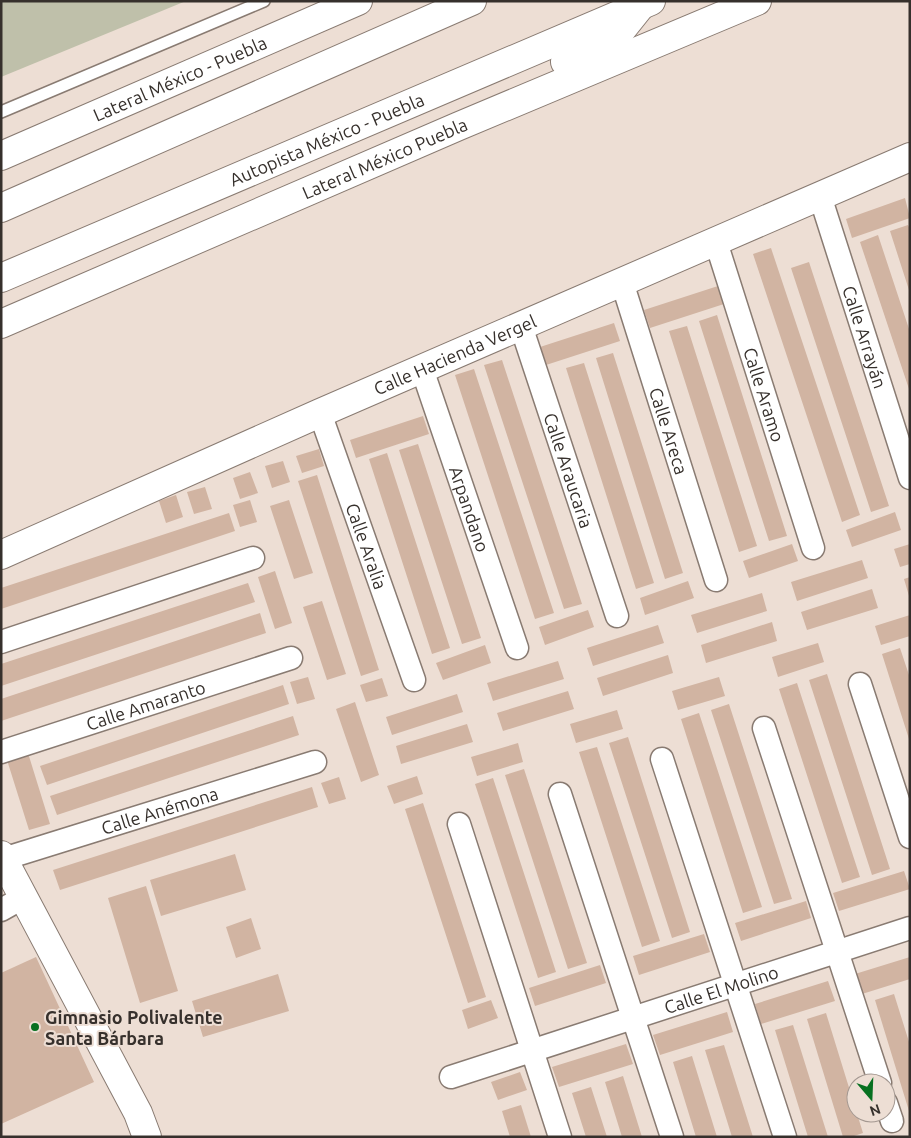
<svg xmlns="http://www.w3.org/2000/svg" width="911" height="1138" font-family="Ubuntu,sans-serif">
<rect width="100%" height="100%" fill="#edded4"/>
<!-- green -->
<path fill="#bfc0aa" d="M1,1H186L1,77Z"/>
<!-- building -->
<path fill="#d1b4a2" d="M905,198L910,218L852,238L846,219Z
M908,225L910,229L909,290L890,231Z
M878,235L910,332V392L860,242Z
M771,248L860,515L842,522L753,254Z
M809,262L889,506L871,512L791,268Z
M718,286L724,304L650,328L644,310Z
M717,315L787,536L769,541L699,321Z
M614,323L620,341L546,365L540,347Z
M687,326L757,546L739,552L669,331Z
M613,353L683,573L665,579L596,358Z
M502,360L582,604L564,609L484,365Z
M584,363L654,583L636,589L566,368Z
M474,369L554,613L535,619L455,375Z
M423,416L429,434L356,458L350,440Z
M418,444L481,638L462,644L399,450Z
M319,449L324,466L302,473L296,456Z
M387,453L450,648L432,654L369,459Z
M283,461L290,482L272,488L265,466Z
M250,472L258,493L240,499L233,478Z
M317,475L379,670L361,676L298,481Z
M205,487L212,509L194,514L187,492Z
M176,495L183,517L166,523L159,501Z
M250,500L257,522L240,527L233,505Z
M289,500L313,573L294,579L270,506Z
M895,512L901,530L852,547L846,530Z
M229,513L235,531L1,609V588Z
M792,544L798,561L749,578L743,561Z
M910,544V564L900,567L894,549Z
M862,560L868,578L797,601L791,582Z
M275,571L292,623L275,629L258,577Z
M910,577V596H909L904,579Z
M688,581L694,598L645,615L640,598Z
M248,583L255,602L1,686V664Z
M872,589L878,608L807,630L801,612Z
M762,593L767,611L697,633L691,615Z
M322,601L346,674L327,680L303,607Z
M588,610L594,627L545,645L539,627Z
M260,613L266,633L1,721V699Z
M910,615V636L881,645L875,626Z
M772,622L777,641L706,663L701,645Z
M658,625L664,643L593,666L587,648Z
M818,643L824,662L778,677L772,657Z
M485,645L491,663L443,680L436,663Z
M900,648L910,678L909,739L882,654Z
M668,655L673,673L603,696L597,678Z
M558,661L564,679L493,701L487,683Z
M827,674L890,869L872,875L809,680Z
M308,677L315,699L297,704L290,682Z
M719,677L725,696L678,710L672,691Z
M382,678L388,696L366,702L360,685Z
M797,683L860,877L842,883L779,689Z
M283,685L289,704L47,785L40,766Z
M568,691L574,709L503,731L497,713Z
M457,694L463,712L392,735L386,717Z
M355,702L379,775L361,782L336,709Z
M729,704L792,899L774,904L711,710Z
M617,710L623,729L576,743L570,724Z
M699,713L762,907L743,913L681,719Z
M293,716L299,735L57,815L50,796Z
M467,724L473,742L401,764L396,746Z
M628,737L690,932L672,938L609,743Z
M518,743L523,762L477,776L471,757Z
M597,747L660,941L642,947L579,752Z
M28,753L50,824L29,830L7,760Z
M524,769L587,963L568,969L505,775Z
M417,776L423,794L394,804L387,786Z
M339,777L346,799L329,804L321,783Z
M493,778L556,972L538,978L475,784Z
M312,787L318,807L60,890L53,870Z
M423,803L486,997L468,1003L405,809Z
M235,854L246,890L161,916L150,880Z
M904,871L910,889L839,911L833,893Z
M146,886L178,991L140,1003L108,898Z
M806,901L811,918L741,941L735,923Z
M251,918L261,949L236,958L226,927Z
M704,934L710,952L639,975L633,956Z
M36,957L94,1082L1,1124V973Z
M910,957V979L862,994L855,974Z
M600,965L606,983L535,1006L529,988Z
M278,974L289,1011L203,1037L192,1001Z
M828,981L835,1001L761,1024L755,1004Z
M894,994L910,1045L909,1111L875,1000Z
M491,1000L498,1018L468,1029L462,1010Z
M727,1012L733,1032L660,1055L653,1035Z
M826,1013L863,1133L851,1137H843L807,1019Z
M793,1025L828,1137H808L775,1030Z
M626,1044L633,1064L559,1087L552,1067Z
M724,1045L753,1137H732L705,1050Z
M692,1056L717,1137H696L673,1062Z
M520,1072L527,1090L498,1100L491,1082Z
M623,1076L642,1137H622L605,1082Z
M591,1087L607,1137H586L572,1093Z
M521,1105L531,1137H510L502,1111Z"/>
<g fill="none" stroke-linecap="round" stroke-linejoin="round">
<defs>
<path id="lane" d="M1,112L264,1"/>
<g id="street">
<path id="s1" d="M820,196L910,478"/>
<path id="s2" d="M716,242L813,548"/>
<path id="s3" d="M622,282L716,580"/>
<path id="s4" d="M521,326L617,616"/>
<path id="s5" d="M422,369L517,648"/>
<path id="s6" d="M320,413L414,680"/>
<path d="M1,642L253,558"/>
<path d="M860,684L910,837"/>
<path d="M764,728L880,1083"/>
<path id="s7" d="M1,752L291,658"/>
<path d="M662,759L785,1137"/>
<path d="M560,794L672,1137"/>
<path d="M459,824L560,1137"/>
<path id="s8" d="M3,859L315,762"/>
<path d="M1,910L24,897"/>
<path id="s9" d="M451,1077L910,928"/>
<path d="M886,1103L892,1121"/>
</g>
<g id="secondary">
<path id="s10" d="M1,555L320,413L910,157"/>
<path d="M1,855L138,1113L147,1137"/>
</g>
<g id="highway">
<path d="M565,62L615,38L639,8"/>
<path id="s11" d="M1,156L358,1"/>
<path d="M1,208L472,1"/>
<path id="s12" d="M1,278L651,1"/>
<path id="s13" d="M1,324L459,126L757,1"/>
</g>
</defs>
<!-- lane casing -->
<use href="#lane" stroke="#897b72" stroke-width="14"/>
<!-- street casing -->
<use href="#street" stroke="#897b72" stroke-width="25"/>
<!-- secondary casing -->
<use href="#secondary" stroke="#897b72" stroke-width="30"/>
<!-- highway casing -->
<use href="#highway" stroke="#897b72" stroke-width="30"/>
<!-- lane -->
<use href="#lane" stroke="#fff" stroke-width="11"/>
<!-- street -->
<use href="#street" stroke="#fff" stroke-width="22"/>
<!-- secondary -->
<use href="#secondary" stroke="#fff" stroke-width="28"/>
<!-- highway -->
<use href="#highway" stroke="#fff" stroke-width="28"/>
</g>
<!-- markers -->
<circle fill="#077020" stroke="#edded4" stroke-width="2" cx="35" cy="1027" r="5"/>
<g text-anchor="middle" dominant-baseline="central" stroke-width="4" stroke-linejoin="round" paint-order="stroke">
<!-- street labels -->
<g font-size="18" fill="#36302c" stroke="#edded4">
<text stroke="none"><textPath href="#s11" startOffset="195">Lateral México - Puebla</textPath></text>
<text stroke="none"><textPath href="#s12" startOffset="354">Autopista México - Puebla</textPath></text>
<text stroke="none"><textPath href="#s13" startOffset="418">Lateral México Puebla</textPath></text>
<text stroke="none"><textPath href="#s1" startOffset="148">Calle Arrayán</textPath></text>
<text stroke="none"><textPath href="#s10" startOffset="496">Calle Hacienda Vergel</textPath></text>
<text stroke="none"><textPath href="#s2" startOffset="160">Calle Aramo</textPath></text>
<text stroke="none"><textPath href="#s3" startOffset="156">Calle Areca</textPath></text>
<text stroke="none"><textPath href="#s4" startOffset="152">Calle Araucaria</textPath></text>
<text stroke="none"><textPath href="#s5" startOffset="148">Arpandano</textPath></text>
<text stroke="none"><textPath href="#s6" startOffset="141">Calle Aralia</textPath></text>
<text stroke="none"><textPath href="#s7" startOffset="152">Calle Amaranto</textPath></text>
<text stroke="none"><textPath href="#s8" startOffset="164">Calle Anémona</textPath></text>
<text stroke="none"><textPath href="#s9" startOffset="284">Calle El Molino</textPath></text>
</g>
<!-- poi labels -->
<g font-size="18" font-weight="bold" fill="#36302c" stroke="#edded4" text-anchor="start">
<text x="45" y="1017">Gimnasio Polivalente<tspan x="45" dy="21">Santa Bárbara</tspan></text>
</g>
</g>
<!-- border -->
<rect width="911" height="1138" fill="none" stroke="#36302c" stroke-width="5"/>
<!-- north arrow -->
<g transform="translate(871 1098) rotate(161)"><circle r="24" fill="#edded4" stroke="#a49891"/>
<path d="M0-4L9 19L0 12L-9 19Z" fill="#077020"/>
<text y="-8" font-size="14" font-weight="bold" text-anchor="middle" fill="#36302c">N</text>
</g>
</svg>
